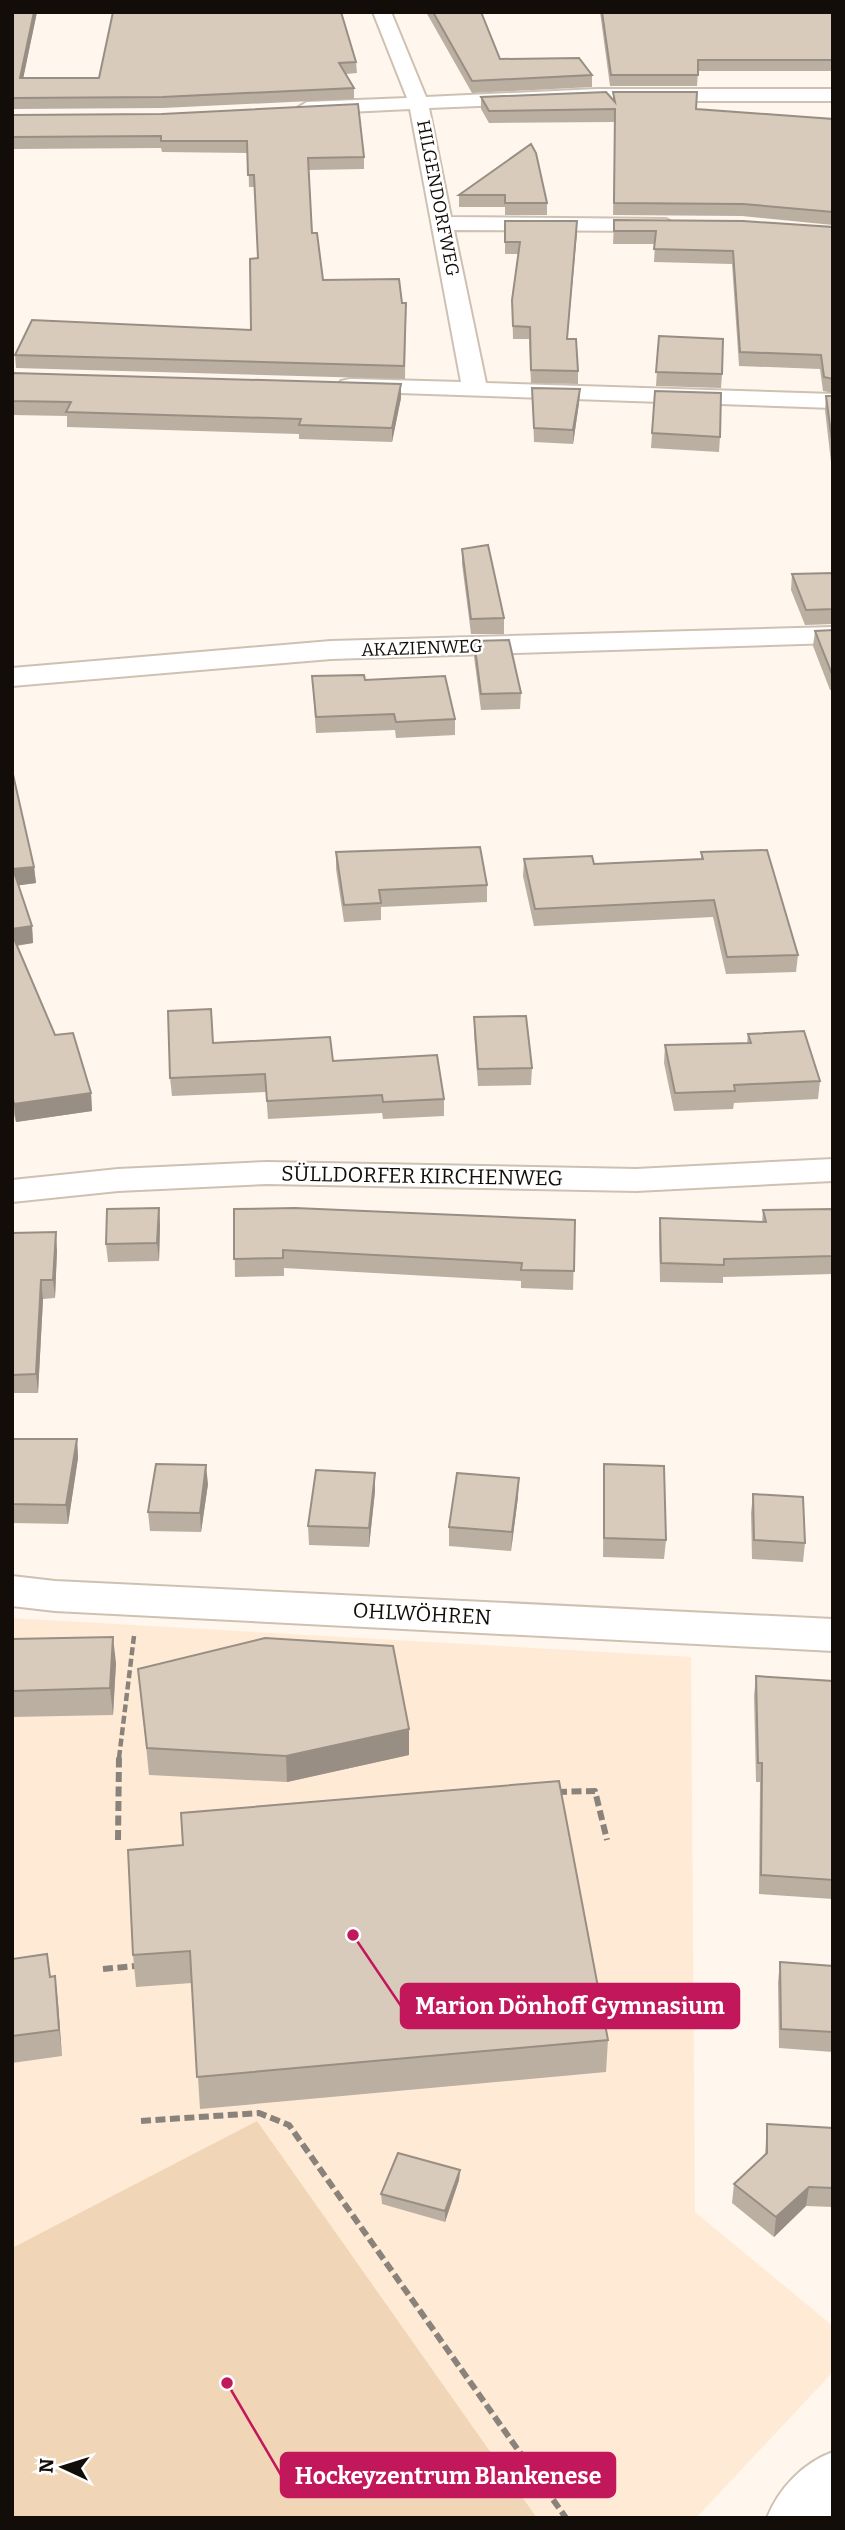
<svg xmlns="http://www.w3.org/2000/svg" width="845" height="2530" font-family="Bitter,serif">
<rect width="100%" height="100%" fill="#fff6ed"/>
<!-- built -->
<path fill="#ffebd5" d="M12,1618L691,1657L695,2212L833,2326V2372L696,2518H12Z"/>
<!-- green -->
<path fill="#f1d5b7" d="M257,2121L537,2518H12V2248Z"/>
<g fill="none" stroke-linecap="round" stroke-linejoin="round">
<defs>
<path id="street" d="M373,12H391L426,97L597,89H833V101H597L429,108L451,217L666,219L677,225L666,231L454,230L486,383L833,394V408L341,391L338,386L341,381L350,379L461,382L410,109L307,114L297,108L307,102L407,98Z
M833,627V643L331,659L12,686V668L331,641Z
M12,1576L55,1581L833,1619V1651L55,1611L12,1606Z
M833,2452V2518H767C779,2488 803,2463 833,2452Z"/>
<path id="secondary" d="M833,1159V1181L636,1191L267,1184L118,1191L12,1202V1180L118,1169L267,1162L636,1169Z"/>
</defs>
<!-- street casing -->
<use href="#street" stroke="#cfc1b2" stroke-width="4"/>
<!-- secondary casing -->
<use href="#secondary" stroke="#cfc1b2" stroke-width="4"/>
<!-- path-far1 -->
<path stroke="#8a837c" stroke-width="4.5" stroke-dasharray="8 3.5" stroke-linecap="butt" d="M119,1758L134,1636"/>
<!-- path -->
<path stroke="#8a837c" stroke-width="6" stroke-dasharray="10 4.5" stroke-linecap="butt" d="M557,1792L595,1791L607,1840
M118,1840L119,1756
M103,1969L135,1966
M141,2121L259,2113L289,2125L566,2518"/>
<!-- street -->
<use href="#street" fill="#fff" fill-rule="evenodd"/>
<!-- secondary -->
<use href="#secondary" fill="#fff" fill-rule="evenodd"/>
</g>
<!-- wall -->
<path fill="#bbafa2" d="M12,12H37L23,78H99L356,62L357,73L346,74L354,88V99L163,108L12,109Z
M426,12H481L500,59L592,75V87L472,93Z
M600,12H833V71H698L697,86H610Z
M613,92L696,109L833,119V225L742,216L613,215L615,122L489,123L481,109V97L613,100Z
M162,114L364,157V169L308,170L312,233L323,280L402,303H406L405,379L16,368L15,355L251,330L258,259L255,187H249L248,153L162,152L161,148L12,149V115Z
M531,144L547,203V215H505V207H459V195Z
M614,220L833,227V393L823,391L820,369L739,366L732,264L654,262L655,244H613Z
M505,221H577L567,339L578,371V384L531,383L529,339H513L512,300L518,254H505Z
M659,336L722,374L721,388L656,386Z
M12,373L401,398L392,442L299,439V434L67,427V416L12,415Z
M532,388L580,389L579,403L573,444L534,442Z
M655,391L720,437L719,452L651,448Z
M826,396H833V462H831L825,410Z
M462,549L504,618V634H471L462,564Z
M833,573V624L805,625L791,590L792,574Z
M833,630V690H830L813,646L815,631Z
M474,641L521,693L520,709L481,710L474,657Z
M312,676L365,680L455,719V735L396,738L395,730L316,733Z
M12,770L34,867L36,883L18,885L32,926L33,943L17,946L55,1035L91,1093L92,1111L16,1122L12,1107Z
M336,852L487,885V902L381,907V920L344,922L336,869Z
M701,852L798,955L796,972L726,974L713,917L534,926L523,876L524,859L594,864L701,859Z
M474,1017L532,1068L531,1085L478,1086L474,1034Z
M748,1034L820,1081L818,1099L734,1103L733,1109L674,1111L664,1063L665,1045L747,1043Z
M213,1043L333,1061L444,1099V1116L383,1119L382,1113L268,1119L266,1092L172,1096L170,1078Z
M159,1208L160,1226L159,1261L108,1262L106,1244Z
M234,1209L575,1220L573,1290L521,1288V1281L284,1268V1276L235,1277Z
M833,1209V1274L723,1277V1283L660,1282L659,1236L660,1218L762,1222L763,1210Z
M12,1233L57,1250L55,1298L43,1299L38,1393H12Z
M12,1439H77L78,1458L68,1524L12,1523Z
M604,1464L666,1540L664,1559L603,1557Z
M208,1484L201,1532L150,1531L148,1512Z
M375,1491L369,1547L309,1545L308,1526Z
M753,1494L805,1543L803,1562L752,1559L751,1513Z
M518,1497L511,1551L449,1546V1527Z
M12,1639L116,1663L113,1715L12,1717Z
M138,1669L409,1729V1755L287,1782L149,1775Z
M756,1676L833,1681V1899L759,1894L760,1782H756L754,1696Z
M128,1850L608,2040L606,2072L200,2109L192,1983L136,1987L133,1955Z
M12,1959L50,1977L55,1976L62,2056L12,2063Z
M780,1962L833,1966V2052L779,2048L778,1982Z
M767,2124L833,2128V2207L806,2206L774,2237L732,2203L734,2184L765,2155Z
M460,2170L459,2180L445,2222L382,2204L381,2194Z"/>
<!-- shaded-wall -->
<path fill="#988e84" d="M34,12H37L21,89L20,78Z
M577,221V233L566,352L567,339Z
M401,384V398L392,442V428Z
M580,389L579,403L573,444V430Z
M34,867L36,883L15,886L13,869Z
M32,926L33,943L12,946V929Z
M91,1093L92,1111L16,1122L14,1104Z
M159,1208L160,1226L159,1261L157,1243Z
M56,1232L57,1250L55,1298L53,1280Z
M41,1280L43,1299L38,1393L36,1374Z
M77,1439L78,1458L68,1524L66,1505Z
M206,1465L208,1484L201,1532L200,1513Z
M375,1473V1491L369,1547V1528Z
M519,1478L518,1497L511,1551L512,1532Z
M113,1637L116,1663L113,1715L110,1688Z
M409,1729V1755L287,1782L286,1756Z
M55,1976L58,2002L62,2056L59,2030Z
M460,2170L459,2180L445,2222V2211Z
M809,2187L806,2206L774,2237L776,2217Z"/>
<!-- building -->
<path fill="#d9cbbc" stroke="#988e84" stroke-width="2" d="M12,12H34L20,78H99L113,12H341L356,62L339,63L354,88L162,97L12,98Z
M433,12H481L500,59L579,58L592,75L472,81Z
M602,12H833V60H698V75H611Z
M606,92L615,102L613,92H697L696,109L833,119V212L743,204L614,203L615,109L489,111L481,97Z
M358,104L364,157L308,158L312,233H317L323,280L399,279L402,303H406L404,366L15,355L32,320L251,330L250,259L258,258L254,175H248L247,141H161V136L12,137V115L162,114Z
M531,144L536,153L547,203H505V195H459Z
M614,220L743,221L833,227V379L824,377L821,355L740,352L733,251L654,249L656,231H614Z
M505,221H577L567,339H576L578,371L531,370L530,327L513,326L512,300L520,242H505Z
M659,336L723,339L722,374L656,372Z
M12,373L401,384L392,428L299,425L301,419L66,412L71,402L12,401Z
M532,388L580,389L573,430L534,428Z
M655,391L721,393L720,437L652,433Z
M826,396H833V448Z
M488,545L504,618L471,619L462,549Z
M833,573V609L806,610L792,574Z
M833,630V674H832L815,631Z
M509,640L521,693L481,694L474,641Z
M364,675L365,680L445,676L455,719L396,722L394,714L316,717L312,676Z
M12,770L34,867L13,869L32,926L12,929Z
M480,847L487,885L379,890L381,903L344,905L336,852Z
M767,850L798,955L727,957L714,900L535,909L524,859L592,856L594,864L703,859L701,852Z
M12,934L55,1035L73,1033L91,1093L14,1104L12,1096Z
M211,1009L213,1043L330,1037L333,1061L437,1055L444,1099L383,1102L382,1095L267,1101L265,1074L170,1078L168,1011Z
M526,1016L532,1068L478,1069L474,1017Z
M804,1031L820,1081L734,1085L735,1091L675,1093L665,1045L751,1043L748,1034Z
M159,1208L157,1243L106,1244L107,1209Z
M295,1208L575,1220L574,1271L521,1270L522,1263L283,1250V1258L234,1259V1209Z
M833,1209V1256L724,1259V1265L661,1263L660,1218L766,1222L763,1210Z
M56,1232L53,1280H41L36,1374L12,1375V1233Z
M12,1439H77L66,1505L12,1504Z
M156,1464L206,1465L200,1513L148,1512Z
M604,1464L664,1466L666,1540L604,1538Z
M316,1470L375,1473L369,1528L308,1526Z
M457,1473L519,1478L512,1532L449,1527Z
M753,1494L803,1497L805,1543L754,1540Z
M113,1637L110,1688L12,1691V1639Z
M265,1638L393,1646L409,1729L286,1756L147,1748L138,1669Z
M756,1676L833,1681V1880L761,1875L762,1763H758Z
M559,1781L608,2040L197,2077L190,1951L133,1955L128,1850L183,1845L181,1813Z
M47,1954L50,1977L55,1976L59,2030L12,2036V1959Z
M780,1962L833,1966V2032L781,2029Z
M767,2124L833,2128V2188L809,2187L776,2217L734,2184L767,2153Z
M398,2153L460,2170L445,2211L381,2194Z"/>
<g text-anchor="middle" dominant-baseline="central" stroke-width="5" stroke-linejoin="round" paint-order="stroke">
<!-- far-street labels -->
<g font-size="18" fill="#120d08" stroke="#fff">
<text transform="translate(438 198) rotate(79)">HILGENDORFWEG</text>
<text transform="translate(422 648) rotate(-2)">AKAZIENWEG</text>
</g>
<!-- street labels -->
<g font-size="21" fill="#120d08" stroke="#fff">
<text transform="translate(422 1176) rotate(1)">SÜLLDORFER KIRCHENWEG</text>
<text transform="translate(422 1614) rotate(3)">OHLWÖHREN</text>
</g>
</g>
<!-- callouts -->
<path fill="none" stroke="#c2185b" stroke-width="2.5" d="M353 1935L401 2006M227 2383L281 2475"/>
<g fill="#c2185b" stroke="#fff" stroke-width="2.5">
<circle cx="353" cy="1935" r="7"/>
<circle cx="227" cy="2383" r="7"/>
</g>
<g fill="#c2185b" stroke="#c2185b" stroke-width="2.5">
<rect x="401" y="1984" width="338" height="44" rx="7"/>
<rect x="281" y="2453" width="334" height="44" rx="7"/>
</g>
<g font-size="23" text-anchor="middle" font-weight="bold" fill="#fff">
<text x="570" y="2014">Marion Dönhoff Gymnasium</text>
<text x="448" y="2484">Hockeyzentrum Blankenese</text>
</g>
<!-- border -->
<rect width="845" height="2530" fill="none" stroke="#120d08" stroke-width="28"/>
<!-- north arrow -->
<g transform="translate(63 2467) rotate(274)" stroke="#ffffff" stroke-width="5" paint-order="stroke">
<path d="M0-5L12 26L0 18L-12 26Z" fill="#120d08"/>
<text y="-10" font-size="19" font-weight="bold" text-anchor="middle" fill="#120d08">N</text>
</g>
</svg>
